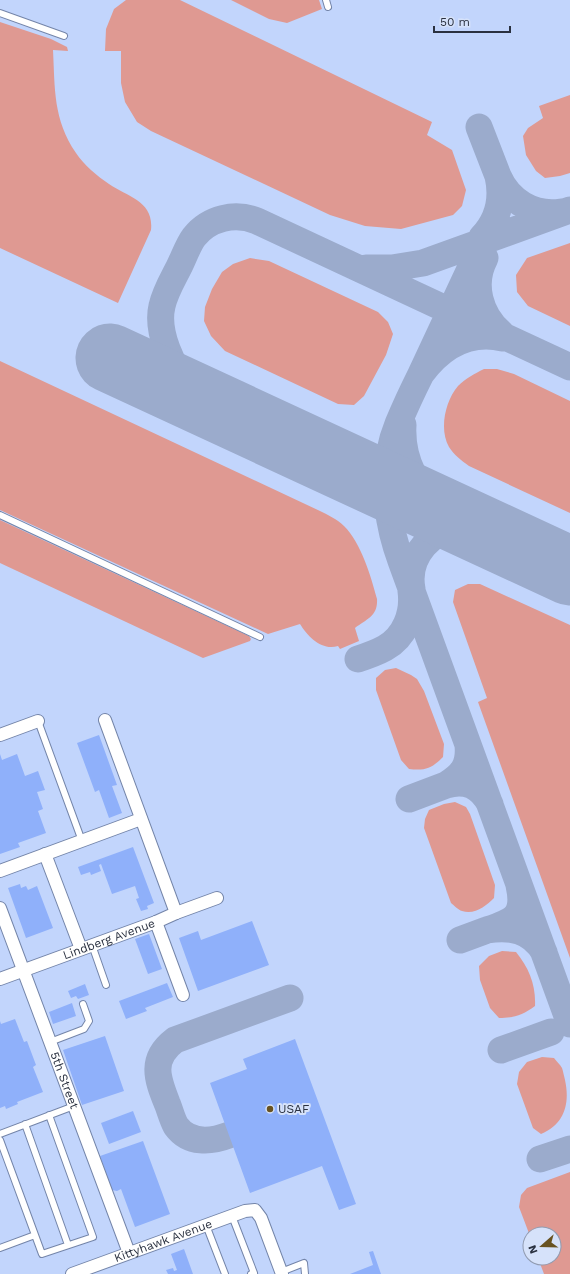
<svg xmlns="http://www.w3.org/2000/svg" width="570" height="1274" font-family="'Work Sans',sans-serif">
<rect width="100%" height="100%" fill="#c2d5fc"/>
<!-- green -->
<path fill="#df9992" d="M126,0H180L432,122L427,135L452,150L466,190L462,206L453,215L401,229L365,226L330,215L151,131L137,122L125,102L121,83V51H105L106,29L114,9Z
M231,0H319L322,9L287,23L269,19Z
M0,22L51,39L67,47L68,51L53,50C55,89 53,119 76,153C84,165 97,176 109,184C128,197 154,201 151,230L118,303L0,248Z
M570,95V173L560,176L545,178L536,171L526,155L523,136L528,128L543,118L539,106Z
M570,243V326L528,306L517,292L516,275L527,258Z
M250,258L269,261L378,312L388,322L393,334L386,355L364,396L354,405L338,404L225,351L211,336L204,321L205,307L212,289L222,272L233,264Z
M0,361L320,511C328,515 337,519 344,526C361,543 371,576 377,599C378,616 367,619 355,628L359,641L340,649L338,646C322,651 308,637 300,624L268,634L0,510Z
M484,369H497L514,374L570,401V513L469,466C461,460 454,455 449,447C439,430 445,401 458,386C466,378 474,374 484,369Z
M0,520L249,636L251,639L250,641L203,658L0,563Z
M468,584H480L570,625V958L478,702L487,698L453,602L455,590Z
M396,668L411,675L417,679L424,691L444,744L443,757C432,768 426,771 409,769L401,760L376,690V678L385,670Z
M455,802L466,807L470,814L495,885L494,898C486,906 475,915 462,911C458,910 454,905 451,903L424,828L425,819L429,810L444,804Z
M502,951L516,952C529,968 536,985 535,1006C523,1015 514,1018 499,1018L490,1008L480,980L479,966L489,956Z
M542,1057L554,1058C556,1061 560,1064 562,1068C563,1071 564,1076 565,1080C570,1103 565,1124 541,1134L533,1128L517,1084L519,1072L527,1062Z
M570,1172V1274H544L538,1258H554V1234H530V1236L519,1207L521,1195L527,1188Z"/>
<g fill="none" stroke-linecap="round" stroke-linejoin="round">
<!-- taxiway -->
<path stroke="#9babcc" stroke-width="27" d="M479,127L498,176
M493,222L471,267L421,374C441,347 468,330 503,338
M482,237C499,219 503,198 498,176C509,201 533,216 561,212
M485,258C471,284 480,315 501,333
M366,268H392L423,263L570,210
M421,374C413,390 405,407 398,424C380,468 385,517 401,561L570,1024
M225,410C212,403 200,396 190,386C172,369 156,331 162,306C165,292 173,279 179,267C184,257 188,245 194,237C209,218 235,212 257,221L570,367
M403,425C401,459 417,493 447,511C455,516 465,520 474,524C483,529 492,534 501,539C490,535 477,529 465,528C432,526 406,557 412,589
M358,659C367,656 376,653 385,648C405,637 414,613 411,591
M468,745C470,766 462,775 446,785C466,779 480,786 490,804
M409,799L446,785
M519,885C526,917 513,921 487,930C510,926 531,930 544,952
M460,940L487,930
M501,1050L551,1032
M229,1135C211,1142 189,1144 176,1126C172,1119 170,1110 167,1103C157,1078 150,1059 175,1040L290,998
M540,1159L570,1149"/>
<!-- runway -->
<path stroke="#9babcc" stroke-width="69" d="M110,358L570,571"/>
</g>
<!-- building -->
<path fill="#8fb0fa" d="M99,735L117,785L112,786L122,813L109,818L99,790L95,792L77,743Z
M0,754L2,760L17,754L25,776L38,771L45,790L37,792L43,809L38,811L46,833L18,843L20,847L0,854Z
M133,847L154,903L147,906L148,909L141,911L136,899L139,898L135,886L112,894L101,864L99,865L101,871L91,875L90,872L81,875L78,867Z
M20,884L21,888L26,886L28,890L37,886L53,928L26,938L8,888Z
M252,921L269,965L198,991L179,938L198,931L201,940Z
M149,934L162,969L148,974L135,939Z
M167,983L173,997L145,1008L147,1011L126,1019L119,1001Z
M85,984L89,995L78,999L76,996L71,998L68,991Z
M72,1003L76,1016L53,1024L49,1012Z
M15,1019L24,1042L27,1041L36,1065L33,1067L43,1092L17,1102L18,1104L6,1109L5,1106L0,1108V1021L1,1024Z
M105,1036L124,1091L82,1105L63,1050Z
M295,1039L356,1204L339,1210L322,1166L250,1193L210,1083L247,1069L243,1059Z
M133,1111L141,1132L109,1144L101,1123Z
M143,1141L170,1214L135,1227L121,1189L117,1191L112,1190L100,1156Z
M184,1249L193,1274H168L166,1270L173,1268L174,1271L177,1270L171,1254Z
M373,1251L381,1274H350L373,1265L369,1252Z"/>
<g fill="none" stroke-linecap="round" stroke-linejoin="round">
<defs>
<path id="service" d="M326,0L328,7
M0,13L64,36
M0,515L260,637
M38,721L82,841
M92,945L106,985
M50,1042L84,1029L89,1021L83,1004
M25,1124L68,1245
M0,1134L74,1106
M0,1140L42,1254L93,1237L49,1115
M232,1216L254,1273L251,1274
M206,1225L225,1274
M0,1248L35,1235
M281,1272L304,1263L305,1274"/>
<g id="minor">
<path d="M105,720L176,913"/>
<path d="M0,735L38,721"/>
<path d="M45,854L81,949"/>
<path d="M0,871L141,819"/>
<path id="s1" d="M0,908L129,1253"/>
<path d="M156,922L183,995"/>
<path id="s2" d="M0,979L156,922L176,913L217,898"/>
<path id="s3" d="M72,1274L245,1211L255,1210L261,1218L282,1274"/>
</g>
</defs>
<!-- service casing -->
<use href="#service" stroke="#7485a9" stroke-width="8"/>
<!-- minor casing -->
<use href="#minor" stroke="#7485a9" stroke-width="14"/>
<!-- service -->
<use href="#service" stroke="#fff" stroke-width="6"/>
<!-- minor -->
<use href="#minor" stroke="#fff" stroke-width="12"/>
</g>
<!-- markers -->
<circle fill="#685221" stroke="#d6e2fa" stroke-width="1.5" cx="270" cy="1109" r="4"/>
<g text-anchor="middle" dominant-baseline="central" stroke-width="4" stroke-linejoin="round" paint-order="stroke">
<!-- street labels -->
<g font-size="12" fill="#2a3140" stroke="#d6e2fa">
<text stroke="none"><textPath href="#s2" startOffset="116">Lindberg Avenue</textPath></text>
<text stroke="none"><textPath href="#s1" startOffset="184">5th Street</textPath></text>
<text stroke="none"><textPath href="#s3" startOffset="97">Kittyhawk Avenue</textPath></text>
</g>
<!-- poi labels -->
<g font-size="12" fill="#2a3140" stroke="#d6e2fa" text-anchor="start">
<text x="278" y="1109">USAF</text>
</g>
</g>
<!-- north arrow -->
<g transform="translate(542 1246) rotate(250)"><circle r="19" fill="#d6e2fa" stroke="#919bb0"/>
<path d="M0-3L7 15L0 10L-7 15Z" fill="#685221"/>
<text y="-6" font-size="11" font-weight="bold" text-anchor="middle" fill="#2a3140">N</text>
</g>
<!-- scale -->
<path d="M434 26v6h76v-6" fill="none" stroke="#2a3140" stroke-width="2"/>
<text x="440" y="26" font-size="12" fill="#2a3140" stroke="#d6e2fa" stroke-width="3" paint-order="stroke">50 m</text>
</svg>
